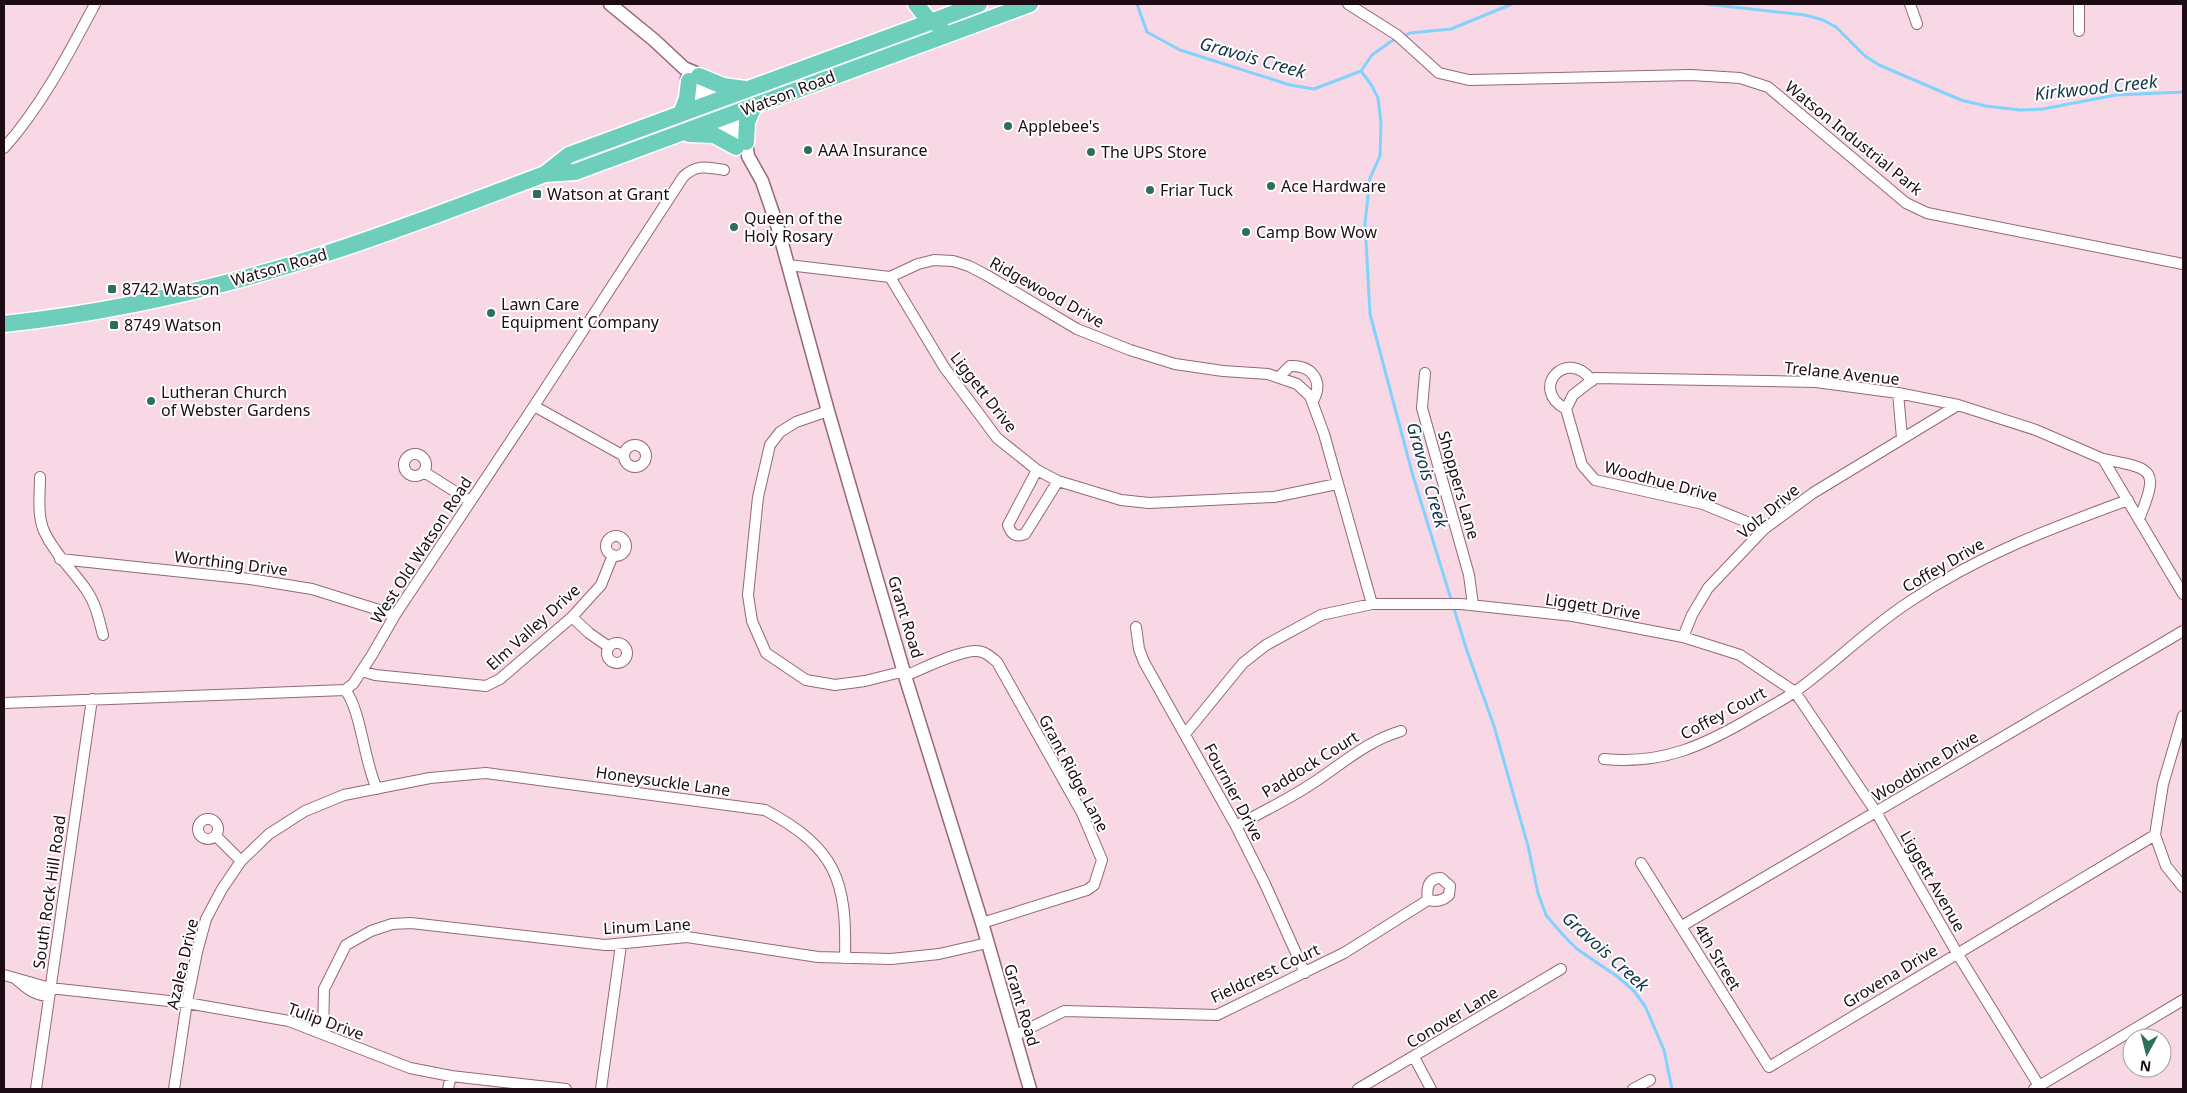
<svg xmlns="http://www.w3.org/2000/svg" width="2187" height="1093" font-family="'Noto Sans',sans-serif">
<rect width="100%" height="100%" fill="#f8d8e4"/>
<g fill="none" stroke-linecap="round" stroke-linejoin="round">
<!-- stream -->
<path stroke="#82d2fe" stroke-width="3" d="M1137,4L1147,32L1180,50L1290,85L1314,89L1361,71L1372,86L1378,98L1381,123L1380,156L1370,178L1365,223L1370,314L1413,476L1467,651L1494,726L1528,846L1538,893L1546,915L1563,935L1577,949L1618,977L1634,991L1645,1006L1664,1050L1672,1089
M1706,4L1805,15L1823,20L1836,27L1865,56L1879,65L1961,100L1986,106L2020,110L2043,109L2116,95L2183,92
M1361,71L1372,55L1390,42L1410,33L1451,29L1512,4"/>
<defs>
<path id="minor" d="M1348,4L1397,35L1439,73L1469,80L1691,75L1740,78L1768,87L1906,203L1927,213L2183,264
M1910,4L1917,24
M2079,4V31
M4,148C41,107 69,53 95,4
M788,265L890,277L944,367L997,438L1037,470L1058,481L1121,500L1149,503L1274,497L1337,484
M890,277L918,264L934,260L953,261L969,266L988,276L1077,329L1130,350L1175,364L1223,371L1268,374L1297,384L1310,396L1324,434L1372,604
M1425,373L1422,408L1469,575L1473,605
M1280,376L1290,366C1312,365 1324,381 1313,401
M1898,393L1902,438
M534,406L624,456
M1566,409C1528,389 1567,346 1592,381
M828,411L796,422L780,432L770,445L758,497L748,595L752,621L766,653L806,680L835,685L865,681L905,671
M624 456a11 11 0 1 1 22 0a11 11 0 1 1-22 0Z
M404 465a11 11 0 1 1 22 0a11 11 0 1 1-22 0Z
M2103,459C2153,469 2160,468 2139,519
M1037,470L1008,525C1011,534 1016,538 1025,534L1058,481
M424,472L470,501
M40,477C40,494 37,515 44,531C55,555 73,570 87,591C96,604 99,620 103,635
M1764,529L1703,504L1595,480L1582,465L1566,409L1573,395L1595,378L1816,382L1898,393L1958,405L2036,430L2103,459L2183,594
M606 546a10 10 0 1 1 20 0a10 10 0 1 1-20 0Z
M60,559L250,579L312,589L395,615
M572,617L589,633L609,647
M1136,627L1139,649L1144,662L1236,826L1265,884L1305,973
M1683,637L1692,615L1708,588L1764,529L1813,493L1958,405
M607 653a10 10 0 1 1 20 0a10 10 0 1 1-20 0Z
M362,671L375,675L486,686L500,679L572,617L601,585L613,555
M905,676C922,669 960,650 976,651C985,651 991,657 997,662L1082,813L1102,860L1094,885L1087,890L982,923
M345,690C361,709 364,762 377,789
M4,703L345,690L353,684L372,655L395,615L534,406L683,177C696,164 707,167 724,170
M2183,716L2163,784L2155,835L2166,866L2183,887
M1185,734L1243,663L1266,645L1321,615L1372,604H1461L1573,616L1683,637L1740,655L1795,692L1876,812L1957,953L2041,1089
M1604,759C1663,765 1705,745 1754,716C1768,708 1783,700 1796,691C1835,663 1869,628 1909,602C1979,555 2049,529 2128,500
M198 829a10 10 0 1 1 20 0a10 10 0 1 1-20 0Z
M1236,826C1262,812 1289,799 1313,783C1342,764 1367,741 1401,731
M216,836L241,861
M1641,863L1769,1067L2155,835
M1441,878L1450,886L1449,895C1443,901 1436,902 1428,900C1426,888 1428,878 1441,878Z
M1682,926L2183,631
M4,975L50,988L187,1003L289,1021L410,1068L451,1076L566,1089
M16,979C26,988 34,995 48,996
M323,1034L324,989L346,945L371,931L392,924L411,923L605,945L687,937L818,957L891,959L939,954L987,943
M1014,1036L1064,1011L1217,1015L1344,953L1428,900
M1414,1057L1431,1089
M36,1089L92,699
M174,1089L187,1002L197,952L206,919L222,889L241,861L269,834L305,811L344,795L430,778L486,773L765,810C836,848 847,880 845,958
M448,1089L451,1076
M601,1089L621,945
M1358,1089L1561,969
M1633,1089L1650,1080
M2034,1089L2183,1000"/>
<path id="tertiary" d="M610,4L654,40L684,68L696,73L713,92L746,142L748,156L762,181L777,225L828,411L905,676L982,923L1030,1089
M687,78L708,104L734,145"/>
<path id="primary" d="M916,4L927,18L940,26
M699,76L723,86L745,89
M681,114L687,98L689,81
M689,134L714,135L736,147
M746,142L747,122L754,106
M545,174L575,172L1030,4
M4,324C113,312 224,287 328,253C402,229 473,201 545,174L569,155L979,4"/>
</defs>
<!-- minor casing -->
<use href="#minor" stroke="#96677a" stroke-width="12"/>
<!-- tertiary casing -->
<use href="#tertiary" stroke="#96677a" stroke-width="15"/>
<!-- primary casing -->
<use href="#primary" stroke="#fff" stroke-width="19"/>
<!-- minor -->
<use href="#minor" stroke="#fff" stroke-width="10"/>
<!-- tertiary -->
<use href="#tertiary" stroke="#fff" stroke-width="12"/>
<!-- primary -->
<use href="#primary" stroke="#6dcebc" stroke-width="16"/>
</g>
<!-- markers -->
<g fill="#2d6e5d" stroke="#fff" stroke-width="2">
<circle cx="1008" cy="126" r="5"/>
<circle cx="808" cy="150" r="5"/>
<circle cx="1091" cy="152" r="5"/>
<circle cx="1271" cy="186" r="5"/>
<circle cx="1150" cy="190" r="5"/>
<rect x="532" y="189" width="10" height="10" rx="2.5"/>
<circle cx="734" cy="227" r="5"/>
<circle cx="1246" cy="232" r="5"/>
<rect x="107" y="284" width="10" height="10" rx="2.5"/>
<circle cx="491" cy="313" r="5"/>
<rect x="109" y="320" width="10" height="10" rx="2.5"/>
<circle cx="151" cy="401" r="5"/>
</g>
<g text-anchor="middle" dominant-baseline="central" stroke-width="4" stroke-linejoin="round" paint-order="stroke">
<!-- street labels -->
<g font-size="16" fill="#1d0c13" stroke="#fff">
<text transform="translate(788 93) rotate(-21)">Watson Road</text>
<text transform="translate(1854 138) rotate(39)">Watson Industrial Park</text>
<text transform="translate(279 267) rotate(-16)">Watson Road</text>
<text transform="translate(1047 292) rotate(29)">Ridgewood Drive</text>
<text transform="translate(1842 373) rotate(6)">Trelane Avenue</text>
<text transform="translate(984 392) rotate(52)">Liggett Drive</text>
<text transform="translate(1661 481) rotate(15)">Woodhue Drive</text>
<text transform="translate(1459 485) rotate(74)">Shoppers Lane</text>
<text transform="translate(1768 511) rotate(-40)">Volz Drive</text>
<text transform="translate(421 550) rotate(-57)">West Old Watson Road</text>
<text transform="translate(231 563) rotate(7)">Worthing Drive</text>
<text transform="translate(1943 565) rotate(-30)">Coffey Drive</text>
<text transform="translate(1593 606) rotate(9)">Liggett Drive</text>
<text transform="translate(906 617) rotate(73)">Grant Road</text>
<text transform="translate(533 627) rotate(-42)">Elm Valley Drive</text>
<text transform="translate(1723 713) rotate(-28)">Coffey Court</text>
<text transform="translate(1310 764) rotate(-32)">Paddock Court</text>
<text transform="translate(1925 766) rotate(-31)">Woodbine Drive</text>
<text transform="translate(1074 773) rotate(62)">Grant Ridge Lane</text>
<text transform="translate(663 781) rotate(8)">Honeysuckle Lane</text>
<text transform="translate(1234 792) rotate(62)">Fournier Drive</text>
<text transform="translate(1933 881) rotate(60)">Liggett Avenue</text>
<text transform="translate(49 892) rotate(-82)">South Rock Hill Road</text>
<text transform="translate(647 926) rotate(-3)">Linum Lane</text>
<text transform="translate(1718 957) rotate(59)">4th Street</text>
<text transform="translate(182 964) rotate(-77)">Azalea Drive</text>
<text transform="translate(1265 973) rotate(-25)">Fieldcrest Court</text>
<text transform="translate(1890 976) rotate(-31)">Grovena Drive</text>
<text transform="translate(1022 1005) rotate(73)">Grant Road</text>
<text transform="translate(1452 1017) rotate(-31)">Conover Lane</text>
<text transform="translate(326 1021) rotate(20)">Tulip Drive</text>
</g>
<!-- poi labels -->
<g font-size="16" fill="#1d0c13" stroke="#fff" text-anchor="start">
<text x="1018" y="126">Applebee's</text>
<text x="818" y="150">AAA Insurance</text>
<text x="1101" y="152">The UPS Store</text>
<text x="1281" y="186">Ace Hardware</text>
<text x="1160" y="190">Friar Tuck</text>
<text x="547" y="194">Watson at Grant</text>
<text x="744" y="218">Queen of the<tspan x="744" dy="18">Holy Rosary</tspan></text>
<text x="1256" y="232">Camp Bow Wow</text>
<text x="122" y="289">8742 Watson</text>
<text x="501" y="304">Lawn Care<tspan x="501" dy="18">Equipment Company</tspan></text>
<text x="124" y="325">8749 Watson</text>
<text x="161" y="392">Lutheran Church<tspan x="161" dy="18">of Webster Gardens</tspan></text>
</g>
<!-- water labels -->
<g font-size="18" font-style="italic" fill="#14384a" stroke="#fff">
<text transform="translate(1253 57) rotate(16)">Gravois Creek</text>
<text transform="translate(2096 87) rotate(-6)">Kirkwood Creek</text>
<text transform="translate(1428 475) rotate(74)">Gravois Creek</text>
<text transform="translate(1606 951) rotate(42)">Gravois Creek</text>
</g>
</g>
<!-- border -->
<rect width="2187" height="1093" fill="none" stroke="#1d0c13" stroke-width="10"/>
<!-- north arrow -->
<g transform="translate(2147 1053) rotate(187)"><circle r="24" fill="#ffffff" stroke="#a59ea1"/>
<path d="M0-4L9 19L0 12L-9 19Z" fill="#2d6e5d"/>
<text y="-8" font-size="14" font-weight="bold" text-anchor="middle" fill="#1d0c13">N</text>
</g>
</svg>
